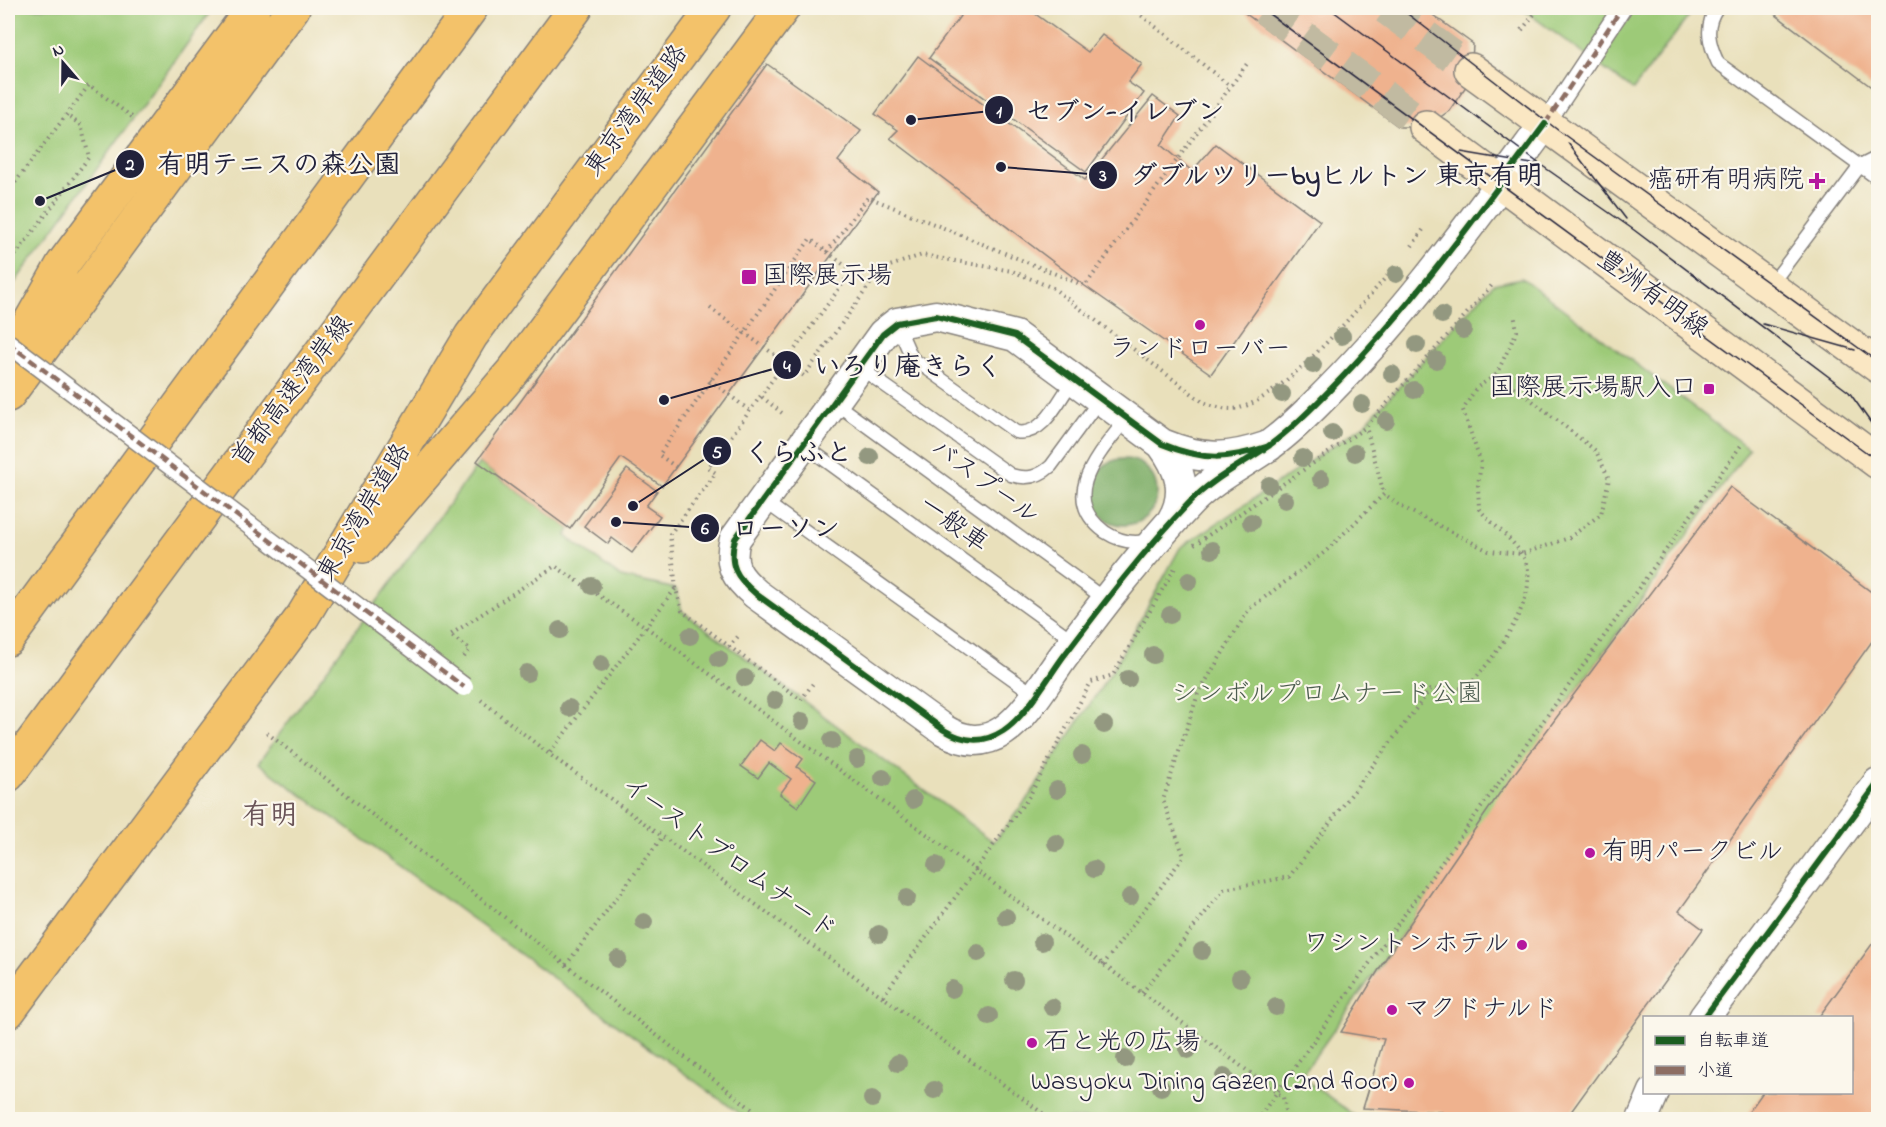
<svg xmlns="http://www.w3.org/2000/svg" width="1886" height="1127" font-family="'Indie Flower','Klee One',sans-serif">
<rect width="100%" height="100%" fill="#fbf7ec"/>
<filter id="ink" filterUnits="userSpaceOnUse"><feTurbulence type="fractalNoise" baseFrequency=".0167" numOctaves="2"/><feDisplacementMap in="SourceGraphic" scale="12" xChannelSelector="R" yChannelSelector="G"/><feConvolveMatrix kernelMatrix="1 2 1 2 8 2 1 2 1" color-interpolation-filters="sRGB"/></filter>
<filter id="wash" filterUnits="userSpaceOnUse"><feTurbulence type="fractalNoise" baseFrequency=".008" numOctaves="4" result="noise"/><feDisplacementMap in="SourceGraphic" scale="24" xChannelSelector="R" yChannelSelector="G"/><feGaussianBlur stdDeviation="1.35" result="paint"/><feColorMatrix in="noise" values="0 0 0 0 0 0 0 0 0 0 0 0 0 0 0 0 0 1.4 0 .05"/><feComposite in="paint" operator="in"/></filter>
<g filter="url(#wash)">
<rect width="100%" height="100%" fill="#e9e0bb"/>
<!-- green -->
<path fill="#9dca78" stroke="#60765a" stroke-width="1.5" d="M8,8H213L8,292Z
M1521,8H1695L1633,90Z
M1522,278L1749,449L1301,1076L1359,1119H747L258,763L479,463L570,529L566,536L621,577L676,589L682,611L994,842L1030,795L1112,671L1180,548L1364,425L1493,284Z"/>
<!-- forest -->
<path fill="#7eae68" stroke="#506852" stroke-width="1.5" d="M1091 492a33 33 0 1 1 66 0a33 33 0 1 1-66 0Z"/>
<g id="blocks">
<!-- building -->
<path fill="#efb28e" d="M966,8H1027L1088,52L1102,35L1142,64L1128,82L1144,93L1086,172L929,58Z
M1238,8H1423L1473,44L1471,79L1449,111L1426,127H1399Z
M1769,8H1878V92L1768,9Z
M918,56L1085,180L1153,96L1180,116L1161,145L1192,171L1216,144L1320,221L1211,374L1085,286L890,138L898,130L875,114Z
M767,64L861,131L838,161L878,192L662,486L621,458L570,529L477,461Z
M627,469L657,491L646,506L660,516L632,553L612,538L608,544L584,526Z
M1730,487L1878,597V633L1679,911L1703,929L1565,1120H1442V1112L1363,1108L1384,1039L1341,1032L1384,961L1499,794Z
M760,740L775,751L781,743L803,759L797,767L816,780L798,807L780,794L791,779L769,763L758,778L741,766Z
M1878,936V1120H1743L1763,1092H1852V1018H1818Z"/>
</g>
</g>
<g filter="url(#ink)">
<use href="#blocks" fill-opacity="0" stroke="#86817b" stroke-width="1.5"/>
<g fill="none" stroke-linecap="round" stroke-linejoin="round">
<!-- secondary-tunnel -->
<path stroke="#c1baa1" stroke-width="33" stroke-dasharray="33 16" stroke-linecap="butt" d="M1264,8L1426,127
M1386,8L1471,70"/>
<defs>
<path id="service" d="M1717,8C1704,26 1709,44 1718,63L1860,166L1770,286
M1878,157L1860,166L1878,179
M897,324L912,358L1016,432C1044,437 1059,399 1074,379
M859,367L1011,475C1027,480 1039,477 1051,466L1101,398
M835,403L1106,600
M1127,418C1102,451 1056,496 1105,532C1119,541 1133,545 1149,540
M804,445L1074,641
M764,501L1035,695"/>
<path id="pedestrian" d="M1545,124L1622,8"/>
<path id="tertiary" d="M1162,444C1180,468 1189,493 1172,521
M1269,446C1228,460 1203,461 1162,444L1015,336L936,316L897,323L883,334L735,539C728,565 736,577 756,594L944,730C964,742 983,744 1003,731C1026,716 1047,679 1063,657C1103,604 1144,550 1190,502C1212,479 1241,465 1267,447C1284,435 1301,419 1315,405C1402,320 1473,221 1545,124
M1704,1018L1878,783
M1642,1120L1654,1092"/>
<path id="secondary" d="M1471,70L1878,366
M1426,127L1878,462"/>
<path id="trunk" d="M8,361L63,264L253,8
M8,395L293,8
M363,546L514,370L783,8
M8,1012L303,616L471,336L714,8"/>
<path id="motorway" d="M8,639L471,8
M8,775L576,8"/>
</defs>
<!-- service casing -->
<use href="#service" stroke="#86817b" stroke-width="15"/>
<!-- pedestrian casing -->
<use href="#pedestrian" stroke="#86817b" stroke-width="21"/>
<!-- tertiary casing -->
<use href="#tertiary" stroke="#86817b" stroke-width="33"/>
<!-- secondary casing -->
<use href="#secondary" stroke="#86817b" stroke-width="36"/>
<!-- trunk casing -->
<use href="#trunk" stroke="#86817b" stroke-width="36"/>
<!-- motorway casing -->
<use href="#motorway" stroke="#86817b" stroke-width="36"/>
<!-- path -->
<path stroke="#86817b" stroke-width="4" stroke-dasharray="1.5 4.5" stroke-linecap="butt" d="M1132,8L1230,86
M1522,30L1539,8
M8,192L89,85L132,117
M1412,246L1425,227
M827,252L868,197L1085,286L1249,61
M8,265L89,157L81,125L66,115
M710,308L804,376L881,269L922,255L1012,271L1053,288L1203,402C1215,406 1227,411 1239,408C1286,397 1362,303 1396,266
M1496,375L1517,331L1514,314
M710,380L750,411
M762,397L782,413
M676,467L659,455L810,239L852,271L708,468L716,473L670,534L676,589L682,611L801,700L814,682
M1194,545L1366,427L1493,284
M675,589L646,627L1283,1097L1287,1120
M729,647L740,634
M464,657L470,649L450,635L555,566L646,627L549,754
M481,700L549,754L1052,1120
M267,733L766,1120
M566,965L663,836
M1103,965L1184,856L1163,800L1198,694L1249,609L1325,552L1384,494L1366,427
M1142,993L1224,889L1289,877L1430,690L1467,688C1491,661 1549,591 1521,553C1510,537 1492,524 1479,509L1478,485L1481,463L1463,410L1476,388L1496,375L1520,391L1596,451L1609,479L1601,514L1569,538L1522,554L1489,551L1402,507L1384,494
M883,996L1030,795L1091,682L1113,675L1176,566
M1257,1120L1742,444"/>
<!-- service -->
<use href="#service" stroke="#fff" stroke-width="12"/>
<!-- pedestrian -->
<use href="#pedestrian" stroke="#fff" stroke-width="18"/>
<!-- tertiary -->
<use href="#tertiary" stroke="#fff" stroke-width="30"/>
<!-- secondary -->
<use href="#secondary" stroke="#fae7c3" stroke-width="33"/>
<!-- trunk -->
<use href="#trunk" stroke="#f3c26a" stroke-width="33"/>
<!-- motorway -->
<use href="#motorway" stroke="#f3c26a" stroke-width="33"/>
<!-- tram -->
<path stroke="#22223b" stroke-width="1.5" d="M1261,8L1878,461
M1329,8L1541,165L1634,230L1849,392L1878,433
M1400,8L1559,131L1878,362
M1568,143L1626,219
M1461,152L1538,165
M1763,324L1855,350"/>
<defs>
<path id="pedestrian-bridge" d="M8,343L464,687"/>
</defs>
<!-- pedestrian-bridge casing -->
<use href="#pedestrian-bridge" stroke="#86817b" stroke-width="21" stroke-linecap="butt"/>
<!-- pedestrian-bridge -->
<use href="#pedestrian-bridge" stroke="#fff" stroke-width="18"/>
<!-- quiet -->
<path stroke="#8d6e63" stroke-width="4.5" stroke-dasharray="9 4.5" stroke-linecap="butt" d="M1545,124L1622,8
M8,343L464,687"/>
<defs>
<path id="cycleway" d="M1269,446C1228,460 1203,461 1162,444L1015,336L936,316L897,323L883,334L735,539C728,565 736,577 756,594L944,730C964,742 983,744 1003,731C1026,716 1047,679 1063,657C1103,604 1144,550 1190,502C1212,479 1241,465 1267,447C1284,435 1301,419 1315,405C1402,320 1473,221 1545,124
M1704,1018L1878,783"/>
</defs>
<!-- cycleway casing -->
<use href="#cycleway" stroke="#fbf7ec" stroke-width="10"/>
<!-- cycleway -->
<use href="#cycleway" stroke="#1b5e20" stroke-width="6"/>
</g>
<!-- trees -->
<g fill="#939880">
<circle cx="1396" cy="274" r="9"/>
<circle cx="1442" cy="315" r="9"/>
<circle cx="1463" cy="330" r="9"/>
<circle cx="1342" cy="336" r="9"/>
<circle cx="1417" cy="345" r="9"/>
<circle cx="1436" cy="360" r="9"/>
<circle cx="1313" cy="365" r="9"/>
<circle cx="1392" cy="374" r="9"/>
<circle cx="1414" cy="390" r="9"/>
<circle cx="1282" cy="394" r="9"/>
<circle cx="1362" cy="404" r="9"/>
<circle cx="1386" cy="421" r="9"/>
<circle cx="1332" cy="433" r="9"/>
<circle cx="1355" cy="453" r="9"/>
<circle cx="870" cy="457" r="9"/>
<circle cx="1303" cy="458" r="9"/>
<circle cx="1321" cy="479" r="9"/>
<circle cx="1269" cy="485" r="9"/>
<circle cx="1285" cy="500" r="9"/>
<circle cx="1251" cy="522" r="9"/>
<circle cx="1212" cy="550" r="9"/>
<circle cx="1189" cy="581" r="9"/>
<circle cx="592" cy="586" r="9"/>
<circle cx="1170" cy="615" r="9"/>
<circle cx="560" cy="630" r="9"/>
<circle cx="690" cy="636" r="9"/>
<circle cx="1153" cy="655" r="9"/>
<circle cx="719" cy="659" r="9"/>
<circle cx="601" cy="664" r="9"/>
<circle cx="527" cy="673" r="9"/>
<circle cx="745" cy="678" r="9"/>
<circle cx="1128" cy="679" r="9"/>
<circle cx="775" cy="700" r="9"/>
<circle cx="569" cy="708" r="9"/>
<circle cx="802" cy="721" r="9"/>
<circle cx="1104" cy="725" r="9"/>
<circle cx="832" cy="741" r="9"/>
<circle cx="1082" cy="755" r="9"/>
<circle cx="857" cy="759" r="9"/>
<circle cx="883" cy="778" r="9"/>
<circle cx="1057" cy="790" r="9"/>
<circle cx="913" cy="800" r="9"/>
<circle cx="1056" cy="843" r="9"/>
<circle cx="936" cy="865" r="9"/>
<circle cx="1094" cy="869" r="9"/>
<circle cx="1130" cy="897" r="9"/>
<circle cx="907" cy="898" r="9"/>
<circle cx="1006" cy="917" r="9"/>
<circle cx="644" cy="922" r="9"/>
<circle cx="879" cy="934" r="9"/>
<circle cx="1042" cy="942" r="9"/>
<circle cx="1202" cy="951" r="9"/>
<circle cx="978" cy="953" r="9"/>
<circle cx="618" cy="959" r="9"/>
<circle cx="1240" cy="978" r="9"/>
<circle cx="1014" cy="980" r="9"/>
<circle cx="952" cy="989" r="9"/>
<circle cx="1052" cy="1007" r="9"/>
<circle cx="1276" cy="1007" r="9"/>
<circle cx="989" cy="1016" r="9"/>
<circle cx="1188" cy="1050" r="9"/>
<circle cx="1125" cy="1059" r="9"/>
<circle cx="898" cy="1063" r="9"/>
<circle cx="1224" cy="1077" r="9"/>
<circle cx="1161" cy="1087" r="9"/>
<circle cx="934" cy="1090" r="9"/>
<circle cx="872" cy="1099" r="9"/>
</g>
</g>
<!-- markers -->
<g fill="#b5179e" stroke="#fbf7ec" stroke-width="2">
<path d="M1814 172h6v6h6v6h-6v6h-6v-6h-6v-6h6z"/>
<rect x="741" y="269" width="16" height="16" rx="3"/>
<circle cx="1200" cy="325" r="6"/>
<rect x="1703" y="383" width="12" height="12" rx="3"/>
<circle cx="1590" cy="853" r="6"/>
<circle cx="1522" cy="945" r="6"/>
<circle cx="1392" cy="1010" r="6"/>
<circle cx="1032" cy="1043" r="6"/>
<circle cx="1409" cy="1083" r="6"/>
</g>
<g text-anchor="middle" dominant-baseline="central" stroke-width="4.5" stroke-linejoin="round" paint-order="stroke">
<!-- street labels -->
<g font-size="26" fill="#22223b" stroke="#fbf7ec">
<text transform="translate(637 111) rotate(-54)">東京湾岸道路</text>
<text transform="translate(1652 295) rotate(36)">豊洲有明線</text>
<text transform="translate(293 392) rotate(-53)">首都高速湾岸線</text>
<text transform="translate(984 483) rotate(36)">バスプール</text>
<text transform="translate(365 513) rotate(-59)">東京湾岸道路</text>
<text transform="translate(953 525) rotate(36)">一般車</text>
<text transform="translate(728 859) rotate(36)">イーストプロムナード</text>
</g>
<!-- poi labels -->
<g font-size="26" fill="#22223b" stroke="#fbf7ec" text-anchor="end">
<text x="1804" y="181">癌研有明病院</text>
<text x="762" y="277" text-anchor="start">国際展示場</text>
<text x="1200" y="350" text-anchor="middle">ランドローバー</text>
<text x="1697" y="389">国際展示場駅入口</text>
<text x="1602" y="853" text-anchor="start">有明パークビル</text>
<text x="1510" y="945">ワシントンホテル</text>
<text x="1404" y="1010" text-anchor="start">マクドナルド</text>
<text x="1044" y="1043" text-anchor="start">石と光の広場</text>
<text x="1397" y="1083">Wasyoku Dining Gazen (2nd floor)</text>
</g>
<!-- park labels -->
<g font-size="26" fill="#4d5d50" stroke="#fbf7ec">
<text x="1327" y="695">シンボルプロムナード公園</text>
</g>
<!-- quarter labels -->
<g font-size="28" font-weight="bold" fill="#6a5458" stroke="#fbf7ec">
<text x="270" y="816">有明</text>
</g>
</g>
<!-- callouts -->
<path fill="none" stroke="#22223b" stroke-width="2" d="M911 120L999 110M40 201L130 164M1001 167L1103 175M664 400L787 365M633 506L717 451M616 522L705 528"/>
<g fill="#22223b" stroke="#fbf7ec" stroke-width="2">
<circle cx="911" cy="120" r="6"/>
<circle cx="40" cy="201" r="6"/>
<circle cx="1001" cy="167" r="6"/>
<circle cx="664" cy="400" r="6"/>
<circle cx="633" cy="506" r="6"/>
<circle cx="616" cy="522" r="6"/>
<circle cx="999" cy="110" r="15"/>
<circle cx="130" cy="164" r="15"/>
<circle cx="1103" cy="175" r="15"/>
<circle cx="787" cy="365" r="15"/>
<circle cx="717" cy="451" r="15"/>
<circle cx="705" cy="528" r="15"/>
</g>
<g font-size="18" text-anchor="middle" font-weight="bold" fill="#fff">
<text x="999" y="117">1</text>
<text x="130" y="170">2</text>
<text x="1103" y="181">3</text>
<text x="787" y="372">4</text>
<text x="717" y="458">5</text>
<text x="705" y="534">6</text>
</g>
<g font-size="27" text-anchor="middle" font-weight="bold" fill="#22223b" stroke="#fbf7ec" stroke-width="4.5" stroke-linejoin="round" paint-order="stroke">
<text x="1125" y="120">セブン-イレブン</text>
<text x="279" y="173">有明テニスの森公園</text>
<text x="1337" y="184">ダブルツリーbyヒルトン 東京有明</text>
<text x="908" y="375">いろり庵きらく</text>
<text x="798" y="461">くらふと</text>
<text x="786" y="537">ローソン</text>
</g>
<!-- margin -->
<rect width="1886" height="1127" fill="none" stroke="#fbf7ec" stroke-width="30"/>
<!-- legend -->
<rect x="1643" y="1016" width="210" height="78" fill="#fbf7ec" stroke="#a4a2a5" stroke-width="1.5"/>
<rect x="1655" y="1036" width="30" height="9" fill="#1b5e20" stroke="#a4a2a5" stroke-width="1.5"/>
<text x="1697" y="1046" font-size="18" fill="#22223b">自転車道</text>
<rect x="1655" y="1066" width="30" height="9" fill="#8d6e63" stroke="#a4a2a5" stroke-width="1.5"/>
<text x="1697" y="1076" font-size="18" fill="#22223b">小道</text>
<!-- north arrow -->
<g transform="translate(63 63) rotate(340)" stroke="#fbf7ec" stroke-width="4.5" paint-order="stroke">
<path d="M0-4.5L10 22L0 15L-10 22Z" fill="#22223b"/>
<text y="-9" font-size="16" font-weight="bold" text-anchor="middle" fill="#22223b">N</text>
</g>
</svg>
